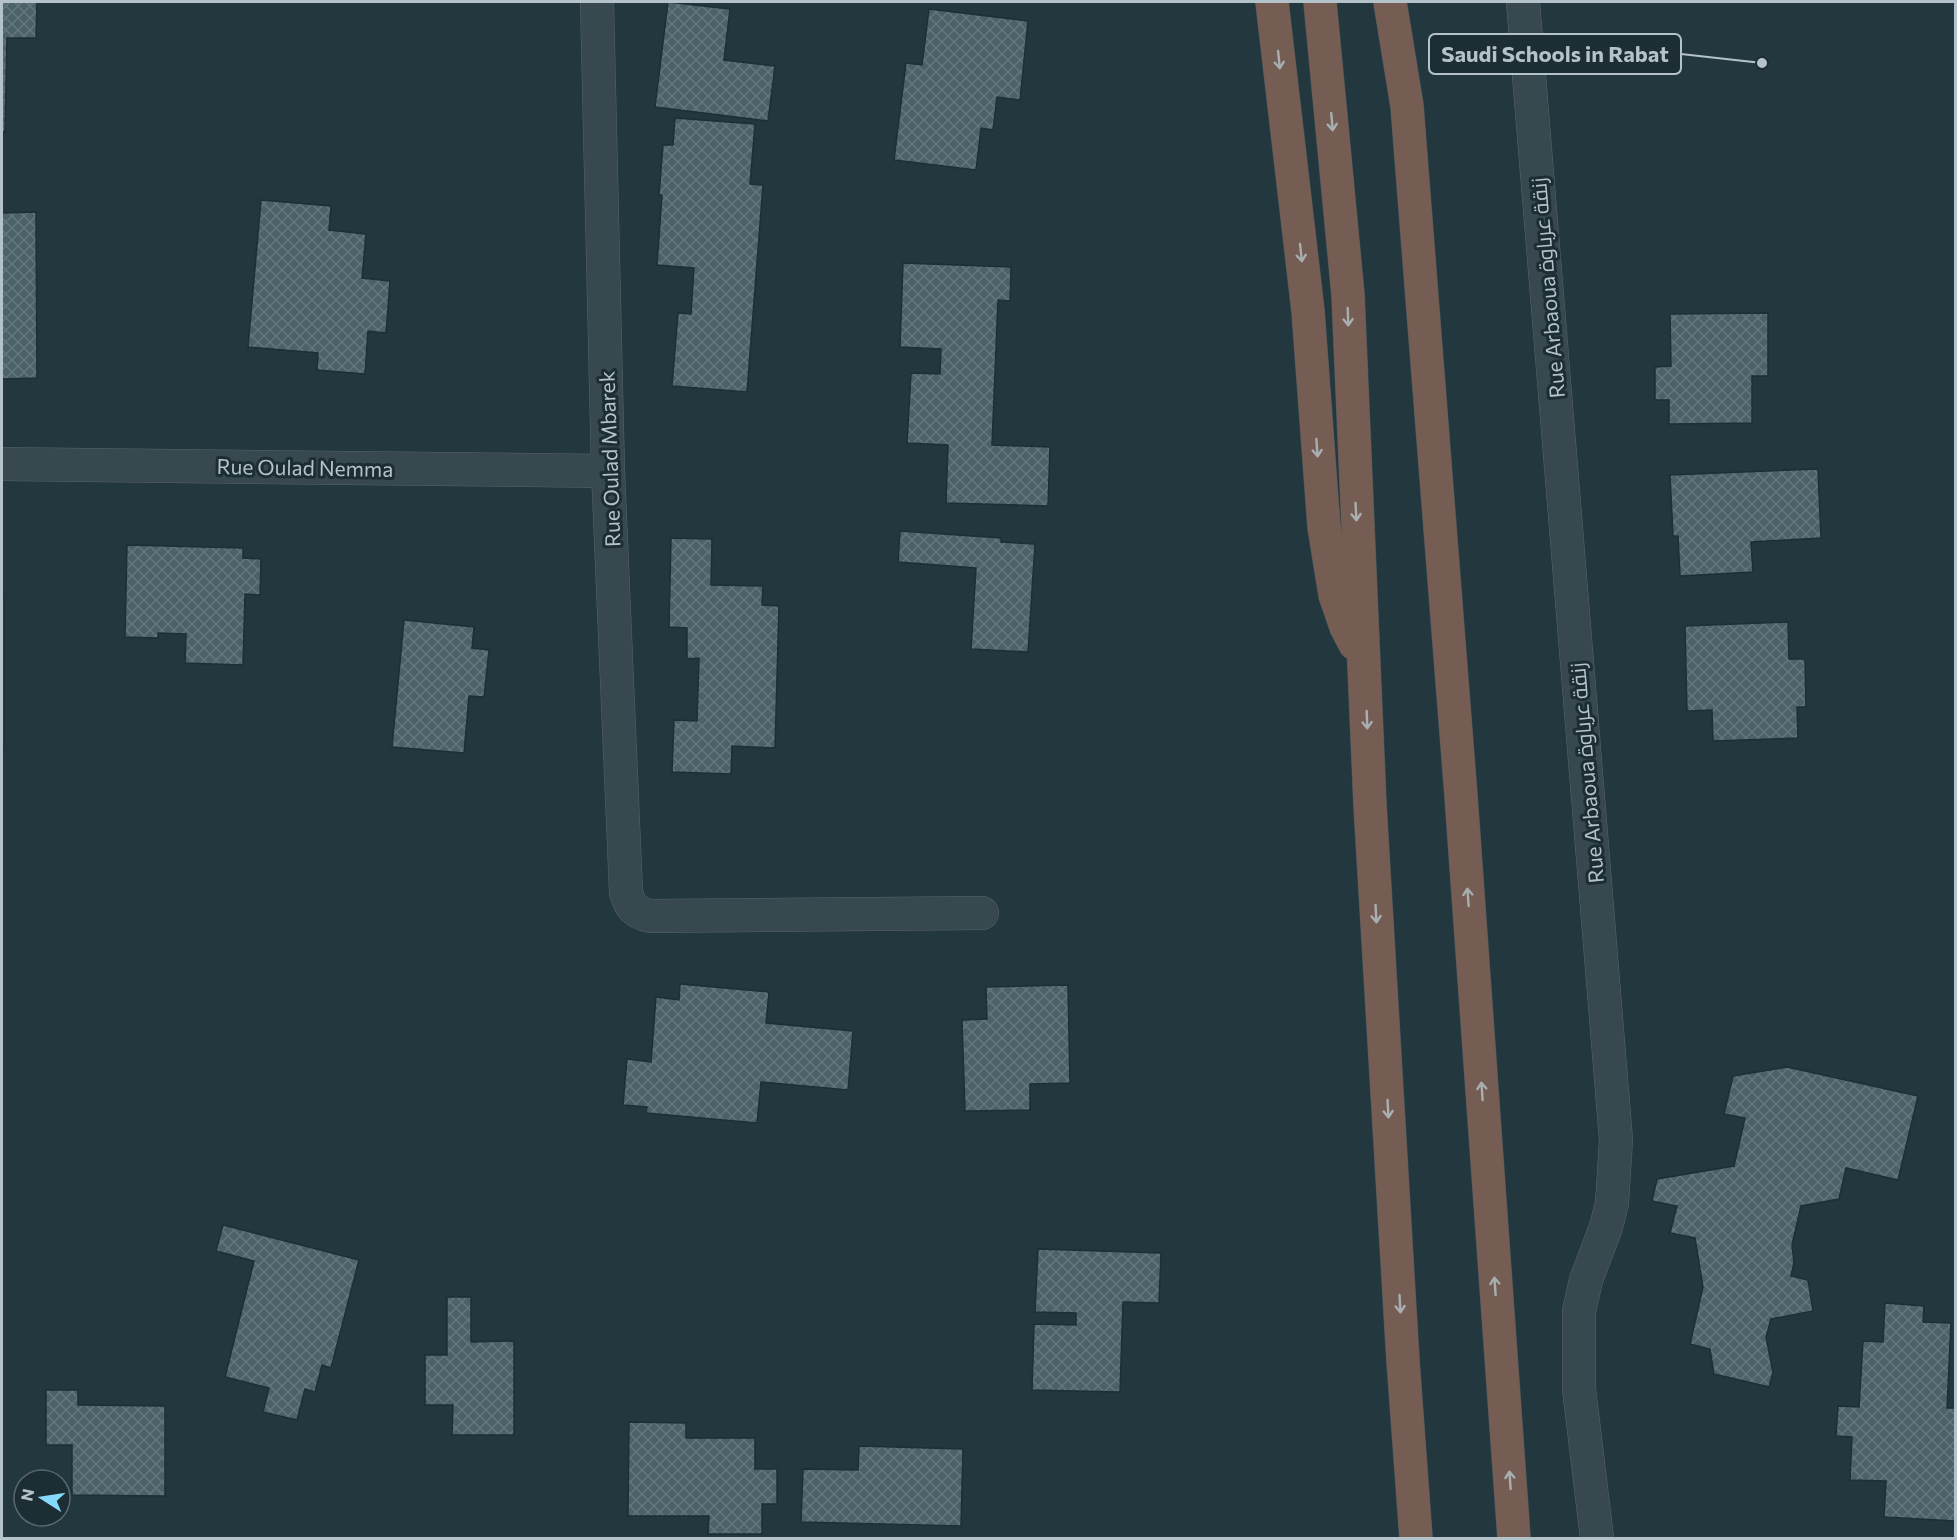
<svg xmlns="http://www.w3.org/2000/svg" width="1957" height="1540" font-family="Commissioner,Cairo,sans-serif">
<defs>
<pattern id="building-cross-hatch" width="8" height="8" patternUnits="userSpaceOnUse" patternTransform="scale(1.5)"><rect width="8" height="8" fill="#4b6269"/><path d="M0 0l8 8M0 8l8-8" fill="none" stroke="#63777d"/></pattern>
</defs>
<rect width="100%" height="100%" fill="#23373e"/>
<!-- building -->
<path fill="url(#building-cross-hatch)" stroke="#1e2f35" stroke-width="1.5" d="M2,2H37L36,38H7L5,132H2Z
M668,2L730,9L724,60L775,66L768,121L655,107Z
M929,9L1028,21L1020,100L997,97L993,130L981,128L976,170L894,160L906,63L922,65Z
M675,118L755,124L750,184L763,185L747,392L672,386L678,313L691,314L694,268L657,265L662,195H659L663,145H673Z
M261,200L331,206L329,230L366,234L362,278L390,281L386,333L368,331L365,374L317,370L318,353L248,347Z
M36,212L37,378L2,379V213Z
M903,263L1011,267L1010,301L998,300L992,445L1050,447L1048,506L946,503L948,445L907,443L911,373L940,374L941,349L900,347Z
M1768,313V376H1752V423L1669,424V400H1655V367L1671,366L1670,314Z
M1818,469L1821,538L1751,542L1753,572L1680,576L1678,536H1673L1670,475Z
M900,531L1001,538V542L1035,544L1028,652L971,649L976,568L898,562Z
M671,538L712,539L711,585L763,586L762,605L779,606L775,748L732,746L731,774L672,772L674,720L697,721L699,658L687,659V628L669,627Z
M127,545L243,548V558L261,559L260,595L245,594L243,665L185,663L186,634L158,633V638L125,637Z
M2,597H4V747H2Z
M404,620L474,627L472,648L489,650L484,697L469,696L464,753L392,747Z
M1788,622L1789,659H1805L1806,707H1797L1798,738L1713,741L1712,710L1687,711L1685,626Z
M680,984L769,992L766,1023L853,1031L848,1090L761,1082L757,1123L646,1113L647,1107L623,1105L627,1059L651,1062L656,997L679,1000Z
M1068,985L1070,1083L1030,1084V1110L965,1111L962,1020L987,1019L986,987Z
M1787,1067L1918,1096L1898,1180L1846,1168L1839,1199L1801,1206L1792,1245L1794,1262L1791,1276L1808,1280L1813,1311L1771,1319L1766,1337L1773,1372L1769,1387L1714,1374L1710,1349L1690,1344L1703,1287L1695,1238L1670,1233L1677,1206L1652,1201L1657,1179L1734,1166L1745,1118L1724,1114L1733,1076Z
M223,1225L359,1260L331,1368L322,1365L315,1392L305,1389L297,1420L263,1412L269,1388L225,1377L254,1261L216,1251Z
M1038,1249L1161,1253L1159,1303L1123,1302L1120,1392L1032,1390L1034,1324L1076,1325V1313L1035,1312Z
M447,1297H471V1342L514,1341V1435H452L453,1405H425V1355H447Z
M1885,1303L1924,1306L1923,1322L1951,1323L1947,1408H1956V1521L1884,1517L1886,1481L1850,1480L1852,1437L1836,1436L1838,1406L1859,1407L1863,1341L1883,1342Z
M46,1390H78V1405L165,1406V1496L72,1495V1445H46Z
M629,1422L686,1423V1438H755V1469H777V1504H762V1534H708L709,1516H628Z
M859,1446L963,1449L961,1526L801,1522L803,1469L858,1470Z"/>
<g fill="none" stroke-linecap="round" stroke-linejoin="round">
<defs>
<path id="minor" d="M597,2L608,471L626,892C630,907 635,913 651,916L982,913
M1523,2L1616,1140L1612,1203L1606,1227L1586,1280L1579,1311V1389L1597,1538
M2,464L608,471"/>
<path id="highway" d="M1272,2L1308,311L1324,527L1335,595L1346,627L1355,644
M1320,2L1348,295L1370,805L1403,1361L1416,1538
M1390,2L1407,106L1461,796L1514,1538"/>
</defs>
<!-- minor casing -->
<use href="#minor" stroke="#55666c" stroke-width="34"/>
<!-- highway casing -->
<use href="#highway" stroke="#425359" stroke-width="34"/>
<!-- minor -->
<use href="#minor" stroke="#37484e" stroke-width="33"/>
<!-- highway -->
<use href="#highway" stroke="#755d53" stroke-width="33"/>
</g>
<!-- one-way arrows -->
<defs><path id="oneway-shaft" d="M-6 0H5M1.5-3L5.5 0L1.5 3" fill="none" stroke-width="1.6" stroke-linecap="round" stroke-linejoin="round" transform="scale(1.5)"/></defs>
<g stroke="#a7afb1">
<use href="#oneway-shaft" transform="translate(1279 60) rotate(84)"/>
<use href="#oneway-shaft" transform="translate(1332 122) rotate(85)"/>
<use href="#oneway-shaft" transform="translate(1301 253) rotate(84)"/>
<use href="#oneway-shaft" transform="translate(1348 317) rotate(88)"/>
<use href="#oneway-shaft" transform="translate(1317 448) rotate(86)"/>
<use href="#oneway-shaft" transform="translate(1356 512) rotate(87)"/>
<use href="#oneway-shaft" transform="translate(1367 720) rotate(88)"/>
<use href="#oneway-shaft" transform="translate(1468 897) rotate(-94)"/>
<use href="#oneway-shaft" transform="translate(1376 914) rotate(87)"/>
<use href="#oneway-shaft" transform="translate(1482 1091) rotate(-94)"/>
<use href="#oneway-shaft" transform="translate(1388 1109) rotate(87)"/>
<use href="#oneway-shaft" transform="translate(1495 1286) rotate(-94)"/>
<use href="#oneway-shaft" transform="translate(1400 1304) rotate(87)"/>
<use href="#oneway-shaft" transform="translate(1510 1480) rotate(-94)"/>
</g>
<g text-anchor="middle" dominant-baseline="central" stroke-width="6" stroke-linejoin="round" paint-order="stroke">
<!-- street labels -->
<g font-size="21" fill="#b3c3c9" stroke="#1c2d33">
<text transform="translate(1547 288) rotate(-95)">Rue Arbaoua زنقة عرباوة</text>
<text transform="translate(609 459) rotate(-92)">Rue Oulad Mbarek</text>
<text transform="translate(305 467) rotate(1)">Rue Oulad Nemma</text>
<text transform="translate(1586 773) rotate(-95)">Rue Arbaoua زنقة عرباوة</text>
</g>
</g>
<!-- callouts -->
<path fill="none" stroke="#b3c3c9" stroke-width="2" d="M1762 63L1681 54"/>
<circle fill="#b3c3c9" stroke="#1c2d33" stroke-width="2" cx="1762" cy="63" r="6"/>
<rect fill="#1c2d33" stroke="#b3c3c9" stroke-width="2" x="1429" y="34" width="252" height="40" rx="6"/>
<g font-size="22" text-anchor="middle" font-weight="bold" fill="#b3c3c9">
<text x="1555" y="62">Saudi Schools in Rabat</text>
</g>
<!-- border -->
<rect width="1957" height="1540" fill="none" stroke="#b3c3c9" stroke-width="6"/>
<!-- north arrow -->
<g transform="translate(42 1498) rotate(282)"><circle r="28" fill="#1c2d33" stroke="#58696f" stroke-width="1.5"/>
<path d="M0-4.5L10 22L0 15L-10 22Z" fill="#85d9fc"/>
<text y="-9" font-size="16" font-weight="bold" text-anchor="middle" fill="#b3c3c9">N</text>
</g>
</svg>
